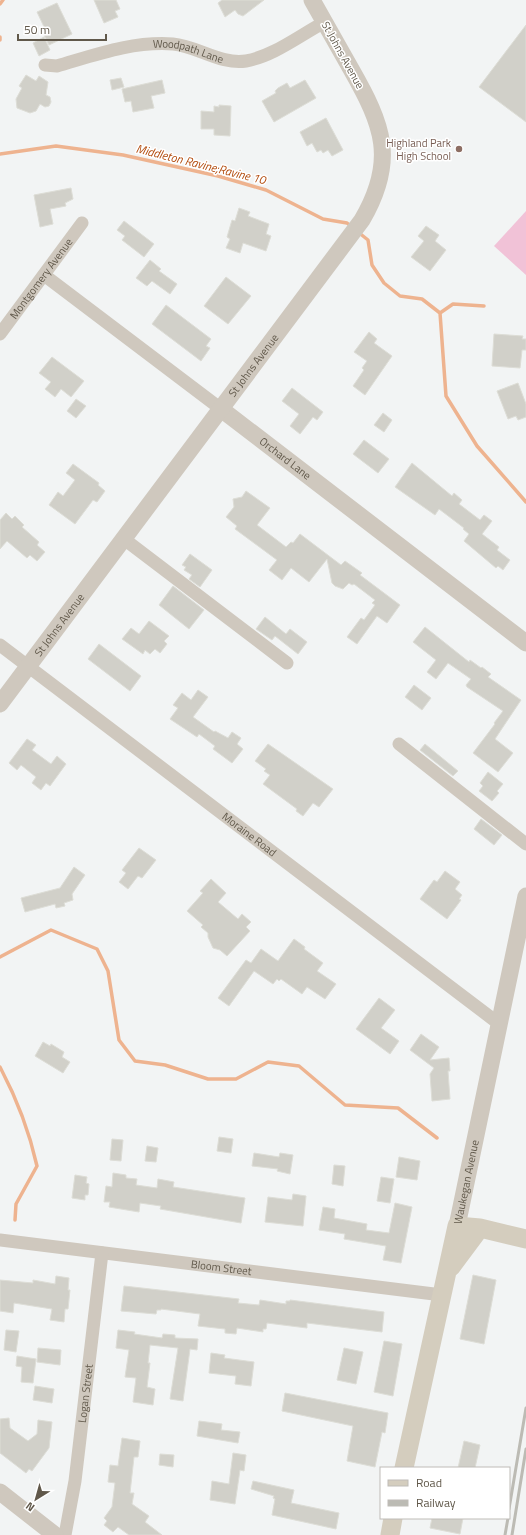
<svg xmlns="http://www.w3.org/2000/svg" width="526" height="1535" font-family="'Titillium Web',sans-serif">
<rect width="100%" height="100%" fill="#f2f4f4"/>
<!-- green -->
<path fill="#f1c2d7" d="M526,211V275L494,246Z"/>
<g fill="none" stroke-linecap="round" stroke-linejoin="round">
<!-- stream -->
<path stroke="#eeb38f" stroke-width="3.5" d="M0,4L3,0
M0,37V40
M0,154L56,146L123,155L218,176L266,190L323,219L347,223L352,227
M358,232L368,240L372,265L384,283L400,296L422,299L440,313L446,396L477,446L526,502
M440,313L453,304L484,306
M0,957L51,930L97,949L108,971L119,1040L135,1061L165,1065L208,1079H236L268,1062L299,1066L345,1105L398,1108L437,1138
M0,1067C17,1099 29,1130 37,1166L16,1204L15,1220"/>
</g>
<!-- building -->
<path fill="#d1d0c9" stroke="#ddddd6" d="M94,0H116L120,9L115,11L118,17L104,23Z
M222,0H264L243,16L238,14L235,10L225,17L218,3Z
M57,3L72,34L49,45L43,33L46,31L37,12Z
M526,25V122L479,87Z
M44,37L50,50L39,56L33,43Z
M26,75L36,81L39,76L48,82L46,95L50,97L51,102L49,106L45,107L40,104L36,111L30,113L17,108L16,99L22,88L19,86Z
M121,78L124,87L112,90L110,80Z
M162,80L165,93L151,96L154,108L133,112L131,101L125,102L122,89Z
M305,80L316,98L274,122L262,101L276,93L275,91L278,88L287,83L290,88Z
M219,105L231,106L230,136L214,135V129H201V111L214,112V106L219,107Z
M326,118L343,150L332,156L328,150L323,153L321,150L317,152L312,143L307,146L300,132Z
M71,188L73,199L65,203L66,206L50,209L53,224L40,227L34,195Z
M239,208L250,212L248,216L269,224L266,234L271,236L266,251L243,243L240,253L226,248L230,239L227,237L232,220L235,221Z
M124,221L154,244L144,257L122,240L125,236L117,230Z
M426,226L439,235L435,241L446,250L430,271L411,257L424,241L418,236Z
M150,260L161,269L159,271L177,284L170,294L152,281L147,286L136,278Z
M226,277L251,296L228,324L204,306Z
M166,305L211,339L206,346L210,348L201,361L152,324Z
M369,332L377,339L374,343L392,356L365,395L353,386L364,370L362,368L367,361L354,352Z
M494,334L523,336L522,339H526V350H522L520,368L492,366Z
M52,357L84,381L71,397L61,389L55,397L45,389L51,382L39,373Z
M518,383L526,404V417L518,420L516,416L508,419L497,391Z
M292,388L323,412L317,420L313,417L300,434L290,426L299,414L282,401Z
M76,399L86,406L76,418L67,411Z
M383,413L392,420L384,432L374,425Z
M364,440L389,459L378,473L353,454Z
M412,463L452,496L454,493L462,500L459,504L480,520L484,515L492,521L482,534L499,547L497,550L510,560L503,570L498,566L496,568L464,541L469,534L463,529L464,528L439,509L435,515L395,487Z
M73,464L99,483L98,485L105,491L97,502L93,500L75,524L49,505L58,492L63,496L75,480L66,473Z
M246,491L270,508L257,525L286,547L291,542L293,543L300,534L341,565L345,561L362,573L360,575L400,605L387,623L377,616L357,644L347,637L361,618L364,620L375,605L372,603L375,600L354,584L352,585L349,583L343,589L335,586L332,583L327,559L309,582L291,568L282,580L269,570L277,560L235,529L237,526L226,517L234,507L233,499L242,497Z
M6,513L12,519L15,516L24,525L22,527L39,542L37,545L45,552L37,561L30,555L27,558L7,541L0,549V520Z
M190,554L212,570L200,587L189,579L192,575L184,570L186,567L182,565Z
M173,586L204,610L189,629L159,605Z
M265,617L286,634L290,629L307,642L298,654L275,636L272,640L256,629Z
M149,621L169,636L164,641L167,644L160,653L155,649L150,654L145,650L143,654L122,639L131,628L139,634Z
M425,627L469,662L470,660L481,668L482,667L491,674L488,677L521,700L495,739L513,753L498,772L473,753L495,724L494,723L503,711L467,687L466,685L471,679L448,663L436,679L427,672L436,660L413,642Z
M99,644L141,676L130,691L88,659Z
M414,685L431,698L422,710L405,697Z
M198,690L208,697L193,717L214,732L215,731L228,738L232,732L241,738L237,744L243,749L232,763L213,749L215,746L199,734L197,737L170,719L178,708L173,705L182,693L191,700Z
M27,739L36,745L32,750L51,764L57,756L66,764L50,786L46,783L41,790L32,783L36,777L21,765L17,770L9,763Z
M268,744L333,789L319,807L313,803L303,816L296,811L297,809L263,784L270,775L264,771L266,769L255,761Z
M425,744L458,771L453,776L420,750Z
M488,772L503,784L497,791L499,793L492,801L479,791L483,786L480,783Z
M481,819L502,835L494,845L474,829Z
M139,848L156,860L142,878L138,876L128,889L119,882L126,873L122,870Z
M74,867L85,875L72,894L73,900L64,903L65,906L56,908L55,904L25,912L21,898L60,888Z
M445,871L460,882L455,889L462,895L459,899L461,900L447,919L420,899L434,880L437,882Z
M211,879L226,893L218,902L238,919L242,914L251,922L246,927L250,931L227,956L220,950L213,948L208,937V933L201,927L203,925L187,911L203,893L200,891Z
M294,939L305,947L304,949L323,963L317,971L336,984L325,999L307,987L302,994L281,979L279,981L277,979L273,984L254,971L229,1006L218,998L246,960L251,963L261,949L278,961Z
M379,998L395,1010L381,1028L399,1041L390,1054L356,1029Z
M421,1034L439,1047L430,1060L449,1058L450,1071H448L450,1099L432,1101L430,1074L434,1068L410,1050Z
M43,1042L50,1046L51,1044L64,1052L62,1057L70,1062L63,1073L35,1056Z
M219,1137L233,1139L231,1153L217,1151Z
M112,1139L123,1140L121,1161L110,1160Z
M147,1146L158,1148L156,1162L145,1161Z
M254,1153L279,1157L280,1153L293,1155L290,1174L277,1171L278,1169L252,1166Z
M399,1157L420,1161L417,1180L396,1177Z
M334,1165L345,1166L343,1186L332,1184Z
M113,1173L126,1175V1178L137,1179L136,1185L157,1188L158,1179L174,1182L173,1187L245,1198L241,1223L160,1209L161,1206L140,1203L139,1212L109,1207L110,1202H104L106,1186L112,1187Z
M75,1175L87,1177L86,1183L89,1184L88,1195H85V1200L72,1198Z
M381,1177L394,1179L390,1203L377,1201Z
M293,1194L306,1196L303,1226L265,1222L268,1197L292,1200Z
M395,1203L412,1207L401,1263L383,1260L386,1246L344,1239L345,1234L319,1230L323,1207L335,1209L334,1218L367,1224L366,1230L389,1233Z
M473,1275L496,1280L484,1344L460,1339Z
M56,1276L69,1278L68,1290H70L68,1309H65L64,1322L50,1320L52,1309L14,1303L13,1313L0,1311V1280L33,1283V1280L55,1284Z
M124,1286L239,1299L238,1303L259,1305L260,1300L286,1304V1301H290V1300L384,1312L382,1332L307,1323V1328L267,1323L266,1329H263V1332L237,1328L236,1334L225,1333V1329L198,1326L200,1314L161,1309V1310H157L156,1314L121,1311Z
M6,1330L19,1331L16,1352L4,1350Z
M118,1330L135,1332L134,1334L162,1338L163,1334L175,1335V1338L198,1339L197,1350L190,1349L183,1401L170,1399L178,1348L150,1345L148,1363H150L147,1387L155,1389L153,1405L133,1402L136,1378L125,1377L129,1350L116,1348Z
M384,1341L402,1344L393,1396L374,1392Z
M38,1348L61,1350L60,1365L37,1362Z
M344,1348L363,1352L356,1384L337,1380Z
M211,1353L225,1355L224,1358L254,1362L251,1386L235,1384L236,1376L209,1373Z
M17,1356L36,1359L33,1383L21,1382L22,1367L16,1366Z
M35,1386L54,1389L52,1403L33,1400Z
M285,1393L388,1413L385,1433L382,1432L375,1467L347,1461L353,1426L282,1411Z
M9,1418L10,1428L28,1441L37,1434L38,1420L52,1422L49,1448L32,1471L29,1469L26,1473L0,1453V1419Z
M199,1421L222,1424L221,1430L240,1432L238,1443L197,1436Z
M122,1438L140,1441L138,1457H134L130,1493H134L132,1504L149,1516L145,1522L162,1535H129L118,1527L113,1532L104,1525L107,1521L104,1518L112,1507L115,1483L108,1482L110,1465L118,1466Z
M464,1441L480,1445L475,1468H458Z
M233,1453L246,1455L244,1471L240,1470L235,1504L210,1500L212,1481L229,1484Z
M160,1454L174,1455L173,1467L159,1465Z
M253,1481L294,1490L291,1503L339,1513L336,1529L272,1515L275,1499L273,1498L274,1496L251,1489Z
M432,1518H463L460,1534L430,1528Z"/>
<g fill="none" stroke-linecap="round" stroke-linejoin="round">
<!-- minor -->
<g stroke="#cfc8be" stroke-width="13">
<path id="s1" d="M45,65L57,66C95,55 133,41 173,44C197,46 221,65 246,61C274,56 300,35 325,22"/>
<path d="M44,275L221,409"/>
<path id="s2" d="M0,334L82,223"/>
<path d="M124,539L287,663"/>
<path id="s3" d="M0,645L498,1023"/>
<path d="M399,744L526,844"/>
<path id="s4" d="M0,1240L442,1295"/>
<path id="s5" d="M65,1535L75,1481L102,1253"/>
</g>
<!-- tertiary -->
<g stroke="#cfc8be" stroke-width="17">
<path id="s6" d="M221,409L526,643"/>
<path id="s7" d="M0,704L362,220C397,160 383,125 351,69C338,46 325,23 312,0"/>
<path id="s8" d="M457,1226L526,896"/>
<path d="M0,1492L55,1535"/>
</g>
<!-- secondary -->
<path stroke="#d4cdbe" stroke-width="19" d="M451,1267L480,1228
M404,1468L457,1226L480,1228L526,1239
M390,1535L393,1518"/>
<!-- rail -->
<path stroke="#bcbbb4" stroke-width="3" d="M509,1509L526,1408
M505,1535L508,1518
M512,1535L526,1449"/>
</g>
<!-- markers -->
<circle fill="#8d6e63" stroke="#fff" stroke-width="1.5" cx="459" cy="149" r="4"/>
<g text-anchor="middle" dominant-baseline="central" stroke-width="3" stroke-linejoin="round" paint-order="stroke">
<!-- street labels -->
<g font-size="11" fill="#60584a" stroke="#fff">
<text stroke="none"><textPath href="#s1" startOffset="147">Woodpath Lane</textPath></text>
<text transform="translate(343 55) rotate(61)">St Johns Avenue</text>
<text stroke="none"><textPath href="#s2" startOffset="69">Montgomery Avenue</textPath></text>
<text stroke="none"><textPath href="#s7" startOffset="423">St Johns Avenue</textPath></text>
<text stroke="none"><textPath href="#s6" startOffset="81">Orchard Lane</textPath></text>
<text stroke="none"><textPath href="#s7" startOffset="99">St Johns Avenue</textPath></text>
<text stroke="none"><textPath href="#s3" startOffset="313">Moraine Road</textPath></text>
<text stroke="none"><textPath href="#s8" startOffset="45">Waukegan Avenue</textPath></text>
<text stroke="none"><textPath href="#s4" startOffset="223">Bloom Street</textPath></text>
<text stroke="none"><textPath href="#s5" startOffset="143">Logan Street</textPath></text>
</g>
<!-- education labels -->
<g font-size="11" fill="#785e54" stroke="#fff" text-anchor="end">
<text x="451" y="143">Highland Park<tspan x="451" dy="13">High School</tspan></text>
</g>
<!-- water labels -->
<g font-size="12" font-style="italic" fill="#b24a0b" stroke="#fff">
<text transform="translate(201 164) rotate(14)">Middleton Ravine;Ravine 10</text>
</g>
</g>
<!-- legend -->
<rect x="380" y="1467" width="130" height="52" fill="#ffffff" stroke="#bfbcb7"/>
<rect x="388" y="1480" width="20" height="6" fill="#d4cdbe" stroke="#bfbcb7"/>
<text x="416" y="1487" font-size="12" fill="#60584a">Road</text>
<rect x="388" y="1500" width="20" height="6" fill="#bcbbb4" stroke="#bfbcb7"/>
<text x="416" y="1507" font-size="12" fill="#60584a">Railway</text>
<!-- north arrow -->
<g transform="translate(36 1499) rotate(217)" stroke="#ffffff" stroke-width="3" paint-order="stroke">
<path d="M0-3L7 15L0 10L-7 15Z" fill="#60584a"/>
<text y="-6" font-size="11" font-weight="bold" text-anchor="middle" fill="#60584a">N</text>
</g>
<!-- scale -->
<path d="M18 34v6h88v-6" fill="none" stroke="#60584a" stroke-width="2"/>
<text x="24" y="34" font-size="12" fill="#60584a" stroke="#ffffff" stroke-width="3" paint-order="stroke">50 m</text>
</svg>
